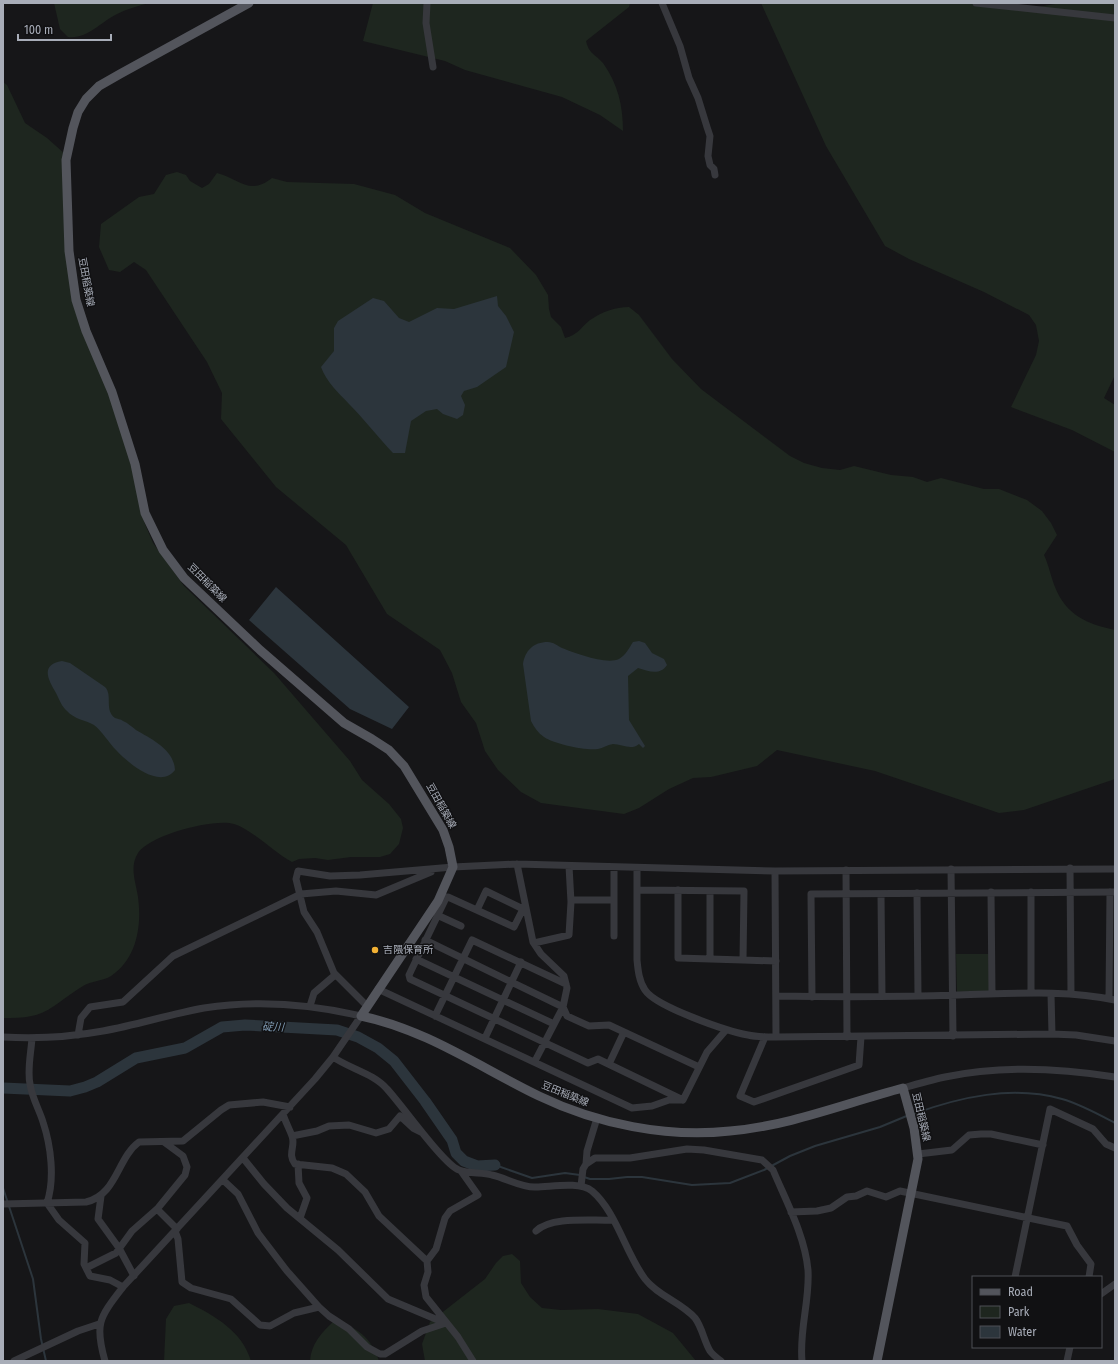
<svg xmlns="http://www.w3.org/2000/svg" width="1118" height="1364" font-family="'Fira Sans Condensed','Noto Sans JP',sans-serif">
<rect width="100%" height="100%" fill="#161618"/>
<!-- green -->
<path fill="#1e261f" d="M54,3H149C138,6 127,9 117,14C99,23 88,39 68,37L60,29Z
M373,3H630L629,7L586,41C589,54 595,54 603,63C618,84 623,106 623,131L600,115L562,97L465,70L445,61L363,41Z
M761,3H1013L1032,8L1061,3H1115V375L1104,398L1115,405V452L1072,430L1011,407L1036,355L1039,341L1036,325L1029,315L984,292L909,259L885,246L826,146Z
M3,82L7,85L25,123L47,138L65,154L73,300L111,396L134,467L145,524L153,543L184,586L274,673L350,761L362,780L389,804L401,819L403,828L399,844L390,854L380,857H351L328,860L315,858L299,859L292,862C273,852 253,830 234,824C214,818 150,835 138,853C129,867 136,883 138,897C142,925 137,959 111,976C103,981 91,981 83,986C67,995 53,1010 36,1015C25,1018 14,1018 3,1018Z
M177,172L186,175L190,181L202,188L209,184L217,173C240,179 249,196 272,178L287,182L354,184L395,195L425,213L510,248L536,275L548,295L549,309L551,317L561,327L565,338C578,335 580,328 590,320C602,312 615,307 629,307L639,315L672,359L701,389L790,456L804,463L822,468L840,470L854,466L891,475L913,477L927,482L941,478L984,489H999L1027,500L1042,511L1051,523L1057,535L1044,555C1049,566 1051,577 1055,587C1066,615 1087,624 1115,630V779L1024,810L999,813L875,771L777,750L757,766L711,777L693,778L669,789L639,808L624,814L541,803L521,792L498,770L485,751L476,723L461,702L452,673L440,650L387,614L346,545L276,487L221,419L222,393L207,362L146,270L134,262L120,272L109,270L99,247L101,224L139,197L154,194L166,175Z
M956,954H989L990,991L957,992Z
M512,1254L520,1261L521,1283L530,1297L542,1308L561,1310L598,1309L638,1314L673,1333L696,1361H425L422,1344L430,1322L485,1279L496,1263L503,1256Z
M189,1303C215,1316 242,1331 251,1361H164L166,1319L174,1306Z
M334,1321C357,1327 371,1337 379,1361H310C311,1344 322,1332 334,1321Z"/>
<!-- water -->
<path fill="#2c353c" d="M497,296L498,306L506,316L514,332L506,367L477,387L464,391L461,396L465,405L463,415L457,419L443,414L437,409L426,411L411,421L405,453H393C378,437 364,419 349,404C338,392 327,383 321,367L334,351V328L338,321L373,298L384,301L399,318L409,322L437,308L454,309Z
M276,587L409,707L392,729L350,709L249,620Z
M639,641L645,643L652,653L664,659L667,665C660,676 648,671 638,668L628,676L629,720L645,746L643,748L639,744C631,751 622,744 613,744C607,745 603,748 598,749C586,751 554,744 544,737C538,733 534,727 531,721L523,664C525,651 533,642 548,642C553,642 558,646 562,648C575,653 606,665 619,659C626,655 629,648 633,642Z
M62,661L70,663L105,687C113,695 104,710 115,718C117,719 121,719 123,721C128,723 132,727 136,730C151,739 174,749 175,770C160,790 128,763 116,750C109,743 102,731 94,725C85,720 74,719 67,711C62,707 59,699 56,693C48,679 40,665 62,661Z"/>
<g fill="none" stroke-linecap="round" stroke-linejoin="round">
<!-- stream -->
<path stroke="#2c353c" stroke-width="2" d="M913,1114C960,1097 1012,1085 1062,1099C1080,1104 1098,1114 1115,1123
M495,1165L532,1178L565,1173L580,1175
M584,1177L590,1179H609L627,1177H642L692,1185L730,1183L764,1170L790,1156L815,1146L880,1127L909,1115
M3,1188L33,1279L41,1339L46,1361"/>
<!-- river -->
<path stroke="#2c353c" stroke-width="11" d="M3,1088L70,1091L85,1087L97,1082L136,1058L185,1048L222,1027L245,1025L337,1030L358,1037L378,1048L394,1061L425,1101L452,1140L456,1153L464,1161L477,1166L495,1165"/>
<!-- minor -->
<path stroke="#37383d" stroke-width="7" d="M427,3L426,23L433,67
M662,3L680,46L689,78L698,98L707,127L710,136L708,156L710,165L714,169L715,175
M976,3L1115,18
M517,864L533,942L541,954L564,976L567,988L563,1007L535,1061
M637,868V960C638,970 639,981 645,990C656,1007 727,1031 748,1035C757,1037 767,1037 776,1037L1052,1034L1076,1035L1115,1041
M1070,868L1071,994
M951,869L953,1036
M846,870L847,1037
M775,871L776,1037
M637,890L744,891L743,960L678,958V890
M991,892L992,994
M1031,892V993
M917,893L918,996
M442,894L446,898L409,975L410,979L588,1063L598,1059L683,1100
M881,894L882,996
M446,898L448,897L514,927L525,905
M571,900H614
M477,910L486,891L523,909
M437,915L461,926
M614,936V867
M425,940L563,1007L567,1016L589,1026L609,1025L699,1067
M534,943L569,935L571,902L569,866
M416,959L554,1024
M710,959V891
M743,960L776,961
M378,989L632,1108L652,1106L669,1100H680
M1051,994L1052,1034
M776,996C837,997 897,997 958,995C1009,994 1064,989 1115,1000
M812,997L811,894L1115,892
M1109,999L1110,892
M310,1006L314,993L335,975
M367,1006L334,973L317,932L304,912L296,879L298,871L330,876L360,875L453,867L517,864L775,871L1115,869
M435,1016L472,940L566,984
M78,1035L81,1018L90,1007L123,1002L173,956L301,894L336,891L376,895L431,872
M3,1037C37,1039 70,1037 103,1031C137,1025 170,1014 204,1008C256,1000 310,1004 361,1016L333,1057L315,1079L123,1287C100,1317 94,1323 105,1361
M765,1037L740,1096L754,1102L859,1065L861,1037
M32,1038C31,1053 27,1070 30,1084C32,1098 39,1109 43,1122C51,1146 55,1179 47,1203L59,1220L85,1243L84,1264L90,1276L110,1280L123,1287
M485,1038L521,962
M333,1057C350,1069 373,1073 387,1089C402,1105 444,1165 459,1170C470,1174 482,1172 492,1175C506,1178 522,1188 536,1187C551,1187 579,1181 592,1191C616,1211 626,1254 645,1279C658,1296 681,1302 695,1318C702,1327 704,1341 710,1351C713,1355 717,1358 721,1361
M609,1064L624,1032
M903,1088C917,1084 931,1080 945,1077C1001,1065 1059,1068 1115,1077
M683,1100L707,1052L726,1030
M283,1114C285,1121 289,1128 292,1136C296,1146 287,1154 295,1164L332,1168L346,1174L365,1192L379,1216L427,1261L428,1272L424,1285L426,1297L458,1337L473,1361
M292,1136L317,1131L329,1126L349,1125L376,1133L389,1129L400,1116L413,1128L421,1132
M918,1154L952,1150L969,1135L981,1134H991L1043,1145
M243,1158L264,1184L287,1208L338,1250L388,1299L445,1323
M298,1164L299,1183L307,1198L300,1218
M586,1164L587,1151L597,1118
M223,1180L238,1194L258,1233L287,1271L319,1307L329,1316L349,1329L367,1347L380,1354H385L422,1331L446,1323
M581,1186L583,1169L586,1164L595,1158H630L687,1149L704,1150L762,1160L773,1170C786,1201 805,1236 808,1270C810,1300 799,1330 802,1361
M101,1196L98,1219L119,1248L134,1276
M3,1204L86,1202C117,1195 117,1158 139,1142L183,1141L221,1110L229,1105L263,1102L290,1107
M157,1209L177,1229
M791,1212L817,1211L831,1208L847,1197L856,1196L867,1191L886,1197L900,1191L1067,1226L1077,1245L1091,1264L1089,1277
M175,1231L178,1239L182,1282L191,1288L231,1299L260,1325L270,1326L294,1313L319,1307
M536,1231C552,1216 591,1221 613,1220
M427,1261L436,1249L445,1218L450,1211L478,1195L461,1171
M86,1268L116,1253L132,1231L158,1208L185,1175L187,1167L183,1156L164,1142
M1015,1277L1050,1109L1093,1129L1106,1144L1115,1148
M1101,1294L1115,1284
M14,1361L78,1331L99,1324
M1067,1361L1070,1347"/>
<!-- major -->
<path stroke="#53555c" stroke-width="9" d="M249,3L120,74L99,86L86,99L78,112L73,128L66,160L69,251L76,300L86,331L112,392L135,464L145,513L163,550L184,578L260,650L344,723L372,739L389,750L404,766L443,830L449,847L453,867L438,901L361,1016C425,1029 481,1068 539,1096C597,1124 667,1138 730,1131C789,1126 846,1103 903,1088L914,1128L918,1159L877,1361"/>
</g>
<!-- markers -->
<circle fill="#f2b134" stroke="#111113" stroke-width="1.5" cx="375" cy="950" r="4"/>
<g text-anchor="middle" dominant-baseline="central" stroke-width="3" stroke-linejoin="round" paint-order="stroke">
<!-- street labels -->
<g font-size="10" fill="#a8adb8" stroke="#111113">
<text transform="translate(86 282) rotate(80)">豆田稲築線</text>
<text transform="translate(207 583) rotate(45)">豆田稲築線</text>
<text transform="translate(441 806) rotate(61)">豆田稲築線</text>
<text transform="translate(565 1094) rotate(22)">豆田稲築線</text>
<text transform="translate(921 1117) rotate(77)">豆田稲築線</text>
</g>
<!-- poi labels -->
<g font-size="10" fill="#a8adb8" stroke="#111113" text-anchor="start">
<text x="383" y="950">吉隈保育所</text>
</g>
<!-- water labels -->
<g font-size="11" font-style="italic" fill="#7f9bb3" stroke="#111113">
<text transform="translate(273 1027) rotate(3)">碇川</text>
</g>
</g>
<!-- border -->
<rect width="1118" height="1364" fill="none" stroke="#a8adb8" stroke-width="8"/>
<!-- legend -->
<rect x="972" y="1276" width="130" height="72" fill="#111113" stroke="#4d4f55"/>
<rect x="980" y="1289" width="20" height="6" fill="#53555c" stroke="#4d4f55"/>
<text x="1008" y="1296" font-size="12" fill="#a8adb8">Road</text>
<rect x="980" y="1306" width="20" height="12" fill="#1e261f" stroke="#4d4f55"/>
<text x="1008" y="1316" font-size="12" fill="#a8adb8">Park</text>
<rect x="980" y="1326" width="20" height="12" fill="#2c353c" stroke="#4d4f55"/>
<text x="1008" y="1336" font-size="12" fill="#a8adb8">Water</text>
<!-- scale -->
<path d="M18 34v6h93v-6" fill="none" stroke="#a8adb8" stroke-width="2"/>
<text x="24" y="34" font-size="12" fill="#a8adb8" stroke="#111113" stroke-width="3" paint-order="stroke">100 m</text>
</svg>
